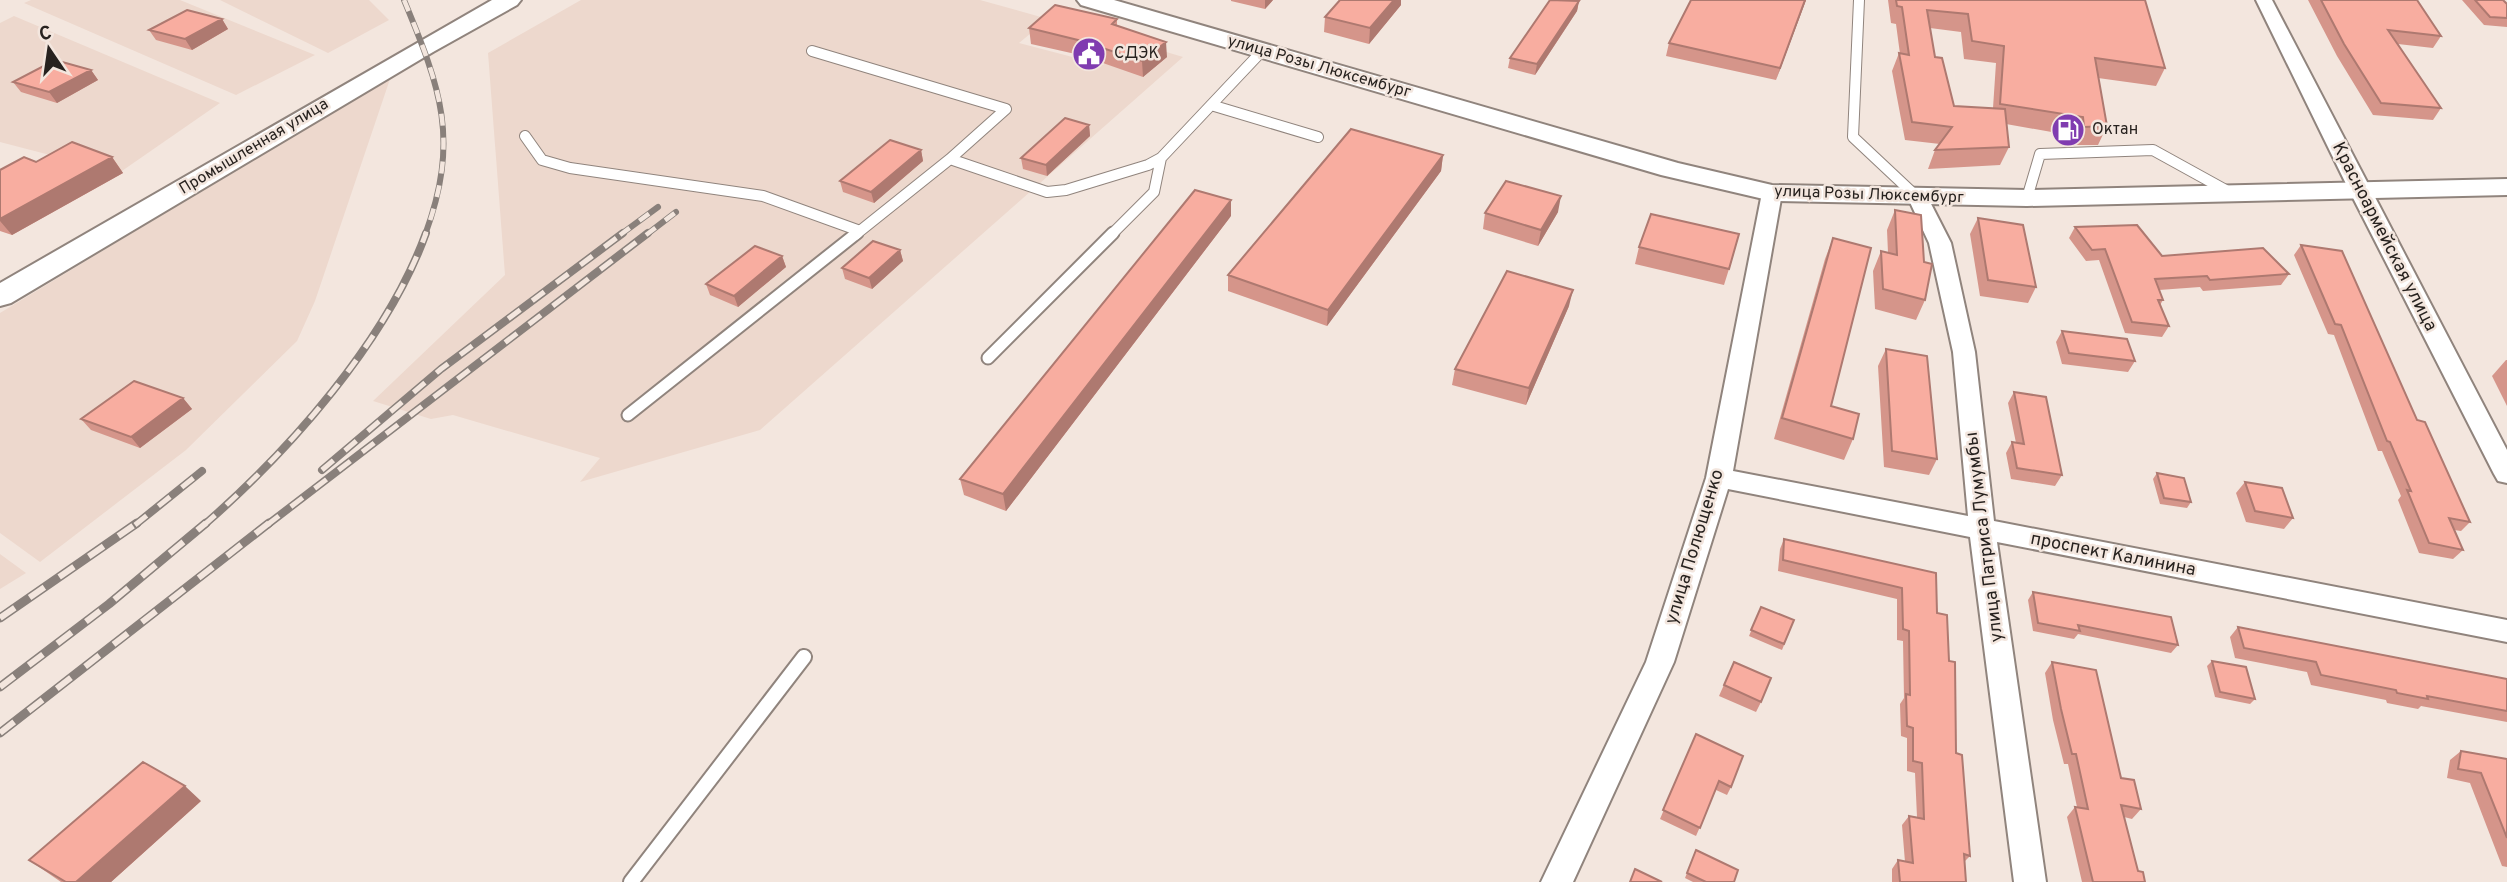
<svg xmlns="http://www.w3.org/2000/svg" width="2507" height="882" font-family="Overpass,sans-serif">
<rect width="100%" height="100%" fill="#f3e6de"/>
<!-- built -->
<path fill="#edd8cd" d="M31,0H180L315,55L236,95L24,3Z
M220,0H369L389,20L328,53Z
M581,0H980L1048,19L1019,43L1103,65L1130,41L1183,57L760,430L580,482L600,458L453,415L431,419L373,401L505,275L488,53Z
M14,16L220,103L119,173L0,142V23Z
M391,76L315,301L297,341L186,450L40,562L0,533V313Z
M0,554L26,573L0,589Z"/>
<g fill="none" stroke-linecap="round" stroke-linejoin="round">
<defs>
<path id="service-far2" d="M1859,0L1853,137L1918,198
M812,51L1006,109L950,159
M1211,105L1318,137
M525,136L542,160L570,168L763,196L860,231L950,159L1047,192L1066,190L1148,165L1161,158L1263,50
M2027,198L2040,154L2153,150L2231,193
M855,235L860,231
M1111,235L1154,192L1161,158"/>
<path id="service-far1" d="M988,358L1113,233
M628,415L857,233"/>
<path id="service" d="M631,882L804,657"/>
<path id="minor" d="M2256,0H2272L2507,450V483L2498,481L2494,474L2349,190Z
M1772,187L1779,189L1782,193L1733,471L1968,516L1953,352L1929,243L1908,198L1911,194H1925L1928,198L1951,243L1975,352L1994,521L2507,620V642L1997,542L2046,882H2014L1970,537L1728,489L1674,662L1573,882H1541L1646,662L1706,478L1762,193L1765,189Z"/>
<path id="secondary" d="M492,0H521L517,5L433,52L11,303L0,306V283Z
M1077,0H1114L1678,163L1772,185L2027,190L2507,179V195L2027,206L1772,201L1661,175L1081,5Z"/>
</defs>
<!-- service-far2 casing -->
<use href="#service-far2" stroke="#90847d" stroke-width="12"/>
<!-- service-far1 casing -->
<use href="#service-far1" stroke="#90847d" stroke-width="15"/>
<!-- service casing -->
<use href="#service" stroke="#90847d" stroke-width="18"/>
<!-- minor casing -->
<use href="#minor" stroke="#90847d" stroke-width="4"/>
<!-- secondary casing -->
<use href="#secondary" stroke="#90847d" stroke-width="4"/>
<!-- service-far2 -->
<use href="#service-far2" stroke="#fff" stroke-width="10"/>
<!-- service-far1 -->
<use href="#service-far1" stroke="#fff" stroke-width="11"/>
<!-- service -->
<use href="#service" stroke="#fff" stroke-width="14"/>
<!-- minor -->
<use href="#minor" fill="#fff" fill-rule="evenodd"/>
<!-- secondary -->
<use href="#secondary" fill="#fff" fill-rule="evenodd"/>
<defs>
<path id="rail-far2" d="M404,0C441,89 460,140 425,235
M620,235L658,207
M646,235L676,212"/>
<path id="rail-far1" d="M322,470L441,369L623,233
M135,525L202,471
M204,525C289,451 387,341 426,233
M267,525L648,233"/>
<path id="rail" d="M0,618L137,523
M0,687L109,604L206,523
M0,733L269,523"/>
</defs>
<!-- rail-far2 casing -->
<use href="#rail-far2" stroke="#89807b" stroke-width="6"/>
<!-- rail-far1 casing -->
<use href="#rail-far1" stroke="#89807b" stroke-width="8"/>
<!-- rail casing -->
<use href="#rail" stroke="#89807b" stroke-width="9"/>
<!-- rail-far2 -->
<use href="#rail-far2" stroke="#f3e6de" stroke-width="4.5" stroke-dasharray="12" stroke-linecap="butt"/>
<!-- rail-far1 -->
<use href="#rail-far1" stroke="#f3e6de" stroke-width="5" stroke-dasharray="15" stroke-linecap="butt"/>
<!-- rail -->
<use href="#rail" stroke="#f3e6de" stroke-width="6" stroke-dasharray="18" stroke-linecap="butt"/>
</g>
<!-- wall -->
<path fill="#d5958a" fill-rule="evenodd" d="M1231,0H1273L1265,9L1231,1Z
M1806,0L1776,80L1666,56L1669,43Z
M1888,0H2145L2165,68L2156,86L2098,78L2107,126L2098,145H2075L2074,136L2006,124L2009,147L2000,165L1928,169L1935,150L1940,144L1905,140L1892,71L1899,53L1900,54L1896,24L1891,23ZM1930,28L1961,32L1964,59L1996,63L1993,108L1954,106L1935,57Z
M2308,0H2417L2441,36L2433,48L2398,44L2441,108L2433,120L2373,115L2337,56Z
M2462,0H2503L2507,4V27L2484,25Z
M1579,1L1577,11L1535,75L1508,68L1510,58Z
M1401,5L1369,44L1324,32L1325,17Z
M222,19L228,29L192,50L156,40L149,30Z
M1117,19V26L1167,57L1143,77L1080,55L1031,44L1029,28Z
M91,70L98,80L57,103L21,92L13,82Z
M1089,125L1090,136L1047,176L1023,169L1021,158Z
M921,150L923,161L874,203L843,192L840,181Z
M1443,155L1441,171L1327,326L1228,291V275Z
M112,157L123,173L12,235L0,231V170L36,162Z
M1895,210L1925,300L1916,320L1875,309L1873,271L1881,251L1888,253L1887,230Z
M1558,212L1538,246L1483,229L1485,213Z
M1231,216L1006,511L964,495L960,479Z
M1978,218L2036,287L2028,303L1980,296L1970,234Z
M2075,227L2162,256L2289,274L2281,285L2203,291L2200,287L2159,290L2163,300L2160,305L2169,326L2162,337L2125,333L2099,260L2086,261L2069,238Z
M1833,238L1831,406L1853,439L1844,460L1774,439L1825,259Z
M2301,245L2417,420L2470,522L2461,531L2454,530L2463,550L2453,559L2419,553L2398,500L2401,496L2382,451H2378L2334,335L2328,334L2294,255Z
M1639,247L1729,269L1724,285L1635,264Z
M900,250L903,261L872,289L845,279L842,268Z
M782,256L786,267L738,307L710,295L706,284Z
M1569,306L1526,405L1452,385L1455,369Z
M2062,331L2135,361L2128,372L2062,364L2056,342Z
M1886,349L1937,459L1929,475L1884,467L1878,366Z
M2506,360H2507V406L2492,376Z
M2014,392L2062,475L2055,486L2011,479L2006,453L2012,442L2016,443L2008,403Z
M183,398L192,409L140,448L91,430L81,419Z
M2157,473L2191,502L2187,508L2160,504L2153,479Z
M2245,482L2293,518L2284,529L2246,522L2236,493Z
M1784,539L1936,573L1937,613L1949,661L1956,753L1970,856L1964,862L1966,882H1892V869L1898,860L1905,862L1902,825L1909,816L1917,817L1915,773L1907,771V738L1901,736L1900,704L1904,698L1903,641L1897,640V599L1778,571L1780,549Z
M2033,592L2178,645L2171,653L2078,634L2074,639L2033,631L2028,600Z
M1761,607L1794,620L1782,650L1749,636Z
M2238,627L2507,679V722L2421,706L2418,709L2387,703L2386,700L2311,685L2307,672L2235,658L2230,637Z
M2212,661L2255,699L2250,704L2215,697L2207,666Z
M1734,662L1761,702L1756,712L1719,696Z
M2052,662L2141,809L2132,819L2124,817L2138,871L2145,882H2082L2067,817L2075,807H2077L2068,764H2064L2053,720L2045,673Z
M1696,734L1731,787L1727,795L1716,790L1696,836L1660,819Z
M2461,751L2507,759V867L2502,866L2470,783L2447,778L2450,760Z
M201,801L111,882H61L29,860Z
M1696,850L1734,882H1693L1685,878Z"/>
<!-- shaded-wall -->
<path fill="#ae7970" d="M1265,0H1273L1265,9Z
M1394,0H1401V5L1369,44L1370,28Z
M1805,0H1806L1776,80L1780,68Z
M1579,1L1577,11L1535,75L1537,64Z
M222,19L228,29L192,50L185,39Z
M1166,42L1167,57L1143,77L1142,61Z
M91,70L98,80L57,103L49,92Z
M1089,125L1090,136L1047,176L1046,165Z
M921,150L923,161L874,203L871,192Z
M1443,155L1441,171L1327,326L1328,310Z
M112,157L123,173L12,235L0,221V219Z
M1561,196L1558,212L1538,246L1541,230Z
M1231,200V216L1006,511L1003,494Z
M900,250L903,261L872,289L869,278Z
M782,256L786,267L738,307L734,296Z
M1573,290L1569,306L1526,405L1529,388Z
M183,398L192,409L140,448L131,437Z
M185,786L201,801L111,882H76Z"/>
<!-- building -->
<path fill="#f8ada0" stroke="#ae7970" stroke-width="2" d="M1340,0H1394L1370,28L1325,17Z
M1550,0L1579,1L1537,64L1510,58Z
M1691,0H1805L1780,68L1669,43Z
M1896,0H2145L2165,68L2095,58L2107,126L2084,127L2083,117L2000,104L2004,46L1972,41L1968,14L1927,10L1935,57L1942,58L1954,106L2005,109L2009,147L1935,150L1952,127L1912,122L1899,53L1909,55L1902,7L1897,6Z
M2321,0H2417L2441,36L2388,30L2441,108L2381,103L2344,44Z
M2475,0H2503L2507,4V18L2490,17Z
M1055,5L1117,19L1112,24L1166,42L1142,61L1078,40L1029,28Z
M187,10L222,19L185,39L149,30Z
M55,60L91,70L49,92L13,82Z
M1065,118L1089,125L1046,165L1021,158Z
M1351,129L1443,155L1328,310L1228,275Z
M890,140L921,150L871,192L840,181Z
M72,142L112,157L0,219V170L24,157L36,162Z
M1506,181L1561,196L1541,230L1485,213Z
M1195,190L1231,200L1003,494L960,479Z
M1895,210L1921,215L1924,262L1932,264L1925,300L1883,289L1881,251L1897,255Z
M1651,214L1739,234L1729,269L1639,247Z
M1978,218L2023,225L2036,287L1988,280Z
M2137,225L2162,256L2263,248L2289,274L2210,280L2207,276L2155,279L2163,300H2158L2169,326L2132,322L2105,249L2092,250L2075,227Z
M1833,238L1871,248L1831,406L1859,414L1853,439L1782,418Z
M873,241L900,250L869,278L842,268Z
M2301,245L2342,251L2417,420L2425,422L2470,522L2449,518L2463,550L2429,543L2407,490L2411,491L2390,442L2387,441L2341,325L2335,324Z
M755,246L782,256L734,296L706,284Z
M1507,271L1573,290L1529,388L1455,369Z
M2062,331L2127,339L2135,361L2069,353Z
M1886,349L1927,356L1937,459L1892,451Z
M134,381L183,398L131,437L81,419Z
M2014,392L2046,397L2062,475L2017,468L2012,442L2024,444Z
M2157,473L2184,478L2191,502L2164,498Z
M2245,482L2282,488L2293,518L2255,511Z
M1784,539L1936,573L1937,613L1947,615L1949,661L1955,662L1956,753L1962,755L1970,856L1964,854L1966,882H1900L1898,860L1913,863L1909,816L1924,819L1922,763L1913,761V728L1907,726L1906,694L1910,695L1909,631L1903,629L1902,588L1783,560Z
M2033,592L2171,617L2178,645L2078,625L2080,631L2038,623Z
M1761,607L1794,620L1784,644L1751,630Z
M2238,627L2507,679V711L2427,696L2428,699L2397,693L2396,690L2321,675L2316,662L2244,648Z
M2212,661L2246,667L2255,699L2220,692Z
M1734,662L1771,678L1761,702L1724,685Z
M2052,662L2096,670L2121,778L2134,780L2141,809L2121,805L2138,871L2143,872L2145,882H2093L2075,807L2088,809L2076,754H2072L2061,709Z
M1696,734L1743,756L1731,787L1719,781L1700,828L1663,810Z
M2461,751L2507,759V838L2481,773L2458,769Z
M143,762L185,786L76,882H66L29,860Z
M1696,850L1738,870L1734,882H1706L1687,873Z
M1635,869L1662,882H1630Z"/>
<!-- icons -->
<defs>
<symbol id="civic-disc" viewBox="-11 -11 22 22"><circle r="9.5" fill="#803cb0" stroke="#f3e6de"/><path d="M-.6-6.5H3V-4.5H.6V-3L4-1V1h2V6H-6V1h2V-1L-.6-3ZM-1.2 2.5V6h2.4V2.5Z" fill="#fff"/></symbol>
<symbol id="fuel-disc" viewBox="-11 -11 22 22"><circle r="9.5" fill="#803cb0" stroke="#f3e6de"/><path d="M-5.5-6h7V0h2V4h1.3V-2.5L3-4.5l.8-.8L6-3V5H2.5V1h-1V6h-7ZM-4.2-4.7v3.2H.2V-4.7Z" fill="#fff"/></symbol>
</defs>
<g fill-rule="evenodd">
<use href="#civic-disc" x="1070" y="35" width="38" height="38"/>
<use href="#fuel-disc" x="2049" y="111" width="38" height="38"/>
</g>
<g text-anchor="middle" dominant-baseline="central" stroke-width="5" stroke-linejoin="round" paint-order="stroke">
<!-- far-poi labels -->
<g font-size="16" fill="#27221f" stroke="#f3e6de" text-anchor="start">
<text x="1114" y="54">СДЭК</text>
<text x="2092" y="130">Октан</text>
</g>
<!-- far-street labels -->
<g font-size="16" fill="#27221f" stroke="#f3e6de">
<text transform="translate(1319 67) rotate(16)">улица Розы Люксембург</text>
<text transform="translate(254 147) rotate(-31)">Промышленная улица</text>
<text transform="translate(1869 195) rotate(2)">улица Розы Люксембург</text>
</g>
<!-- street labels -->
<g font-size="18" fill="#27221f" stroke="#f3e6de">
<text transform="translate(2384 237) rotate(63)">Красноармейская улица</text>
<text transform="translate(1985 537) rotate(-97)">улица Патриса Лумумбы</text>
<text transform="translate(1695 547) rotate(-73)">улица Полющенко</text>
<text transform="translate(2113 555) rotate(11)">проспект Калинина</text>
</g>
</g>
<!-- north arrow -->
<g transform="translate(49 49) rotate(347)" stroke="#f3e6de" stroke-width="5" paint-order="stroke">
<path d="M0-5L12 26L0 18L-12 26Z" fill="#27221f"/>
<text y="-10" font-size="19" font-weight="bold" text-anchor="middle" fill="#27221f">С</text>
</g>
</svg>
